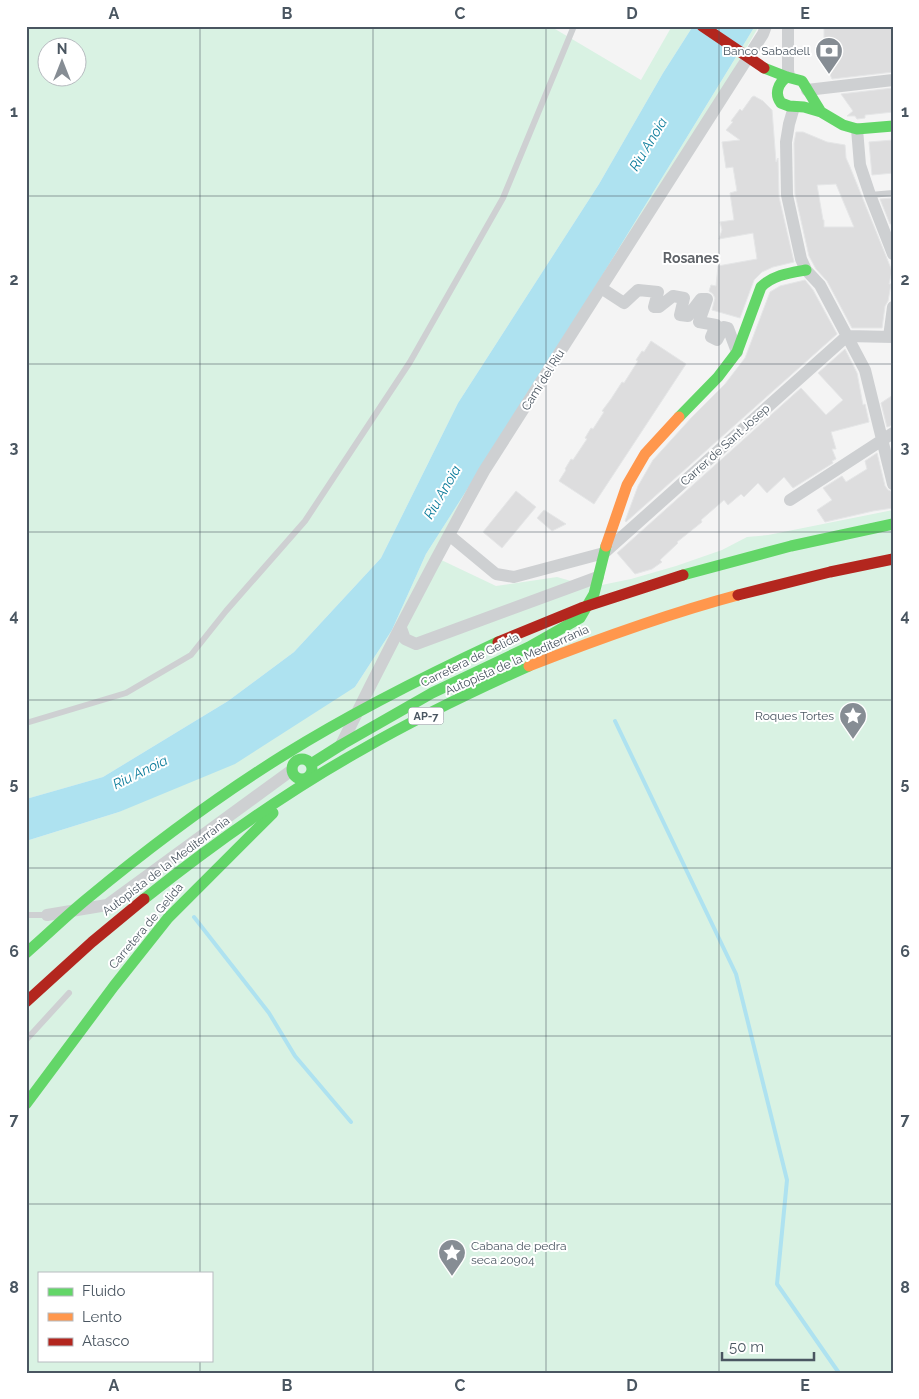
<svg xmlns="http://www.w3.org/2000/svg" width="919" height="1399" font-family="Raleway,sans-serif">
<rect width="100%" height="100%" fill="#f4f4f4"/>
<!-- green -->
<path fill="#d9f2e3" fill-rule="evenodd" d="M26,26H550L641,80L672,26H693L663,73L599,184L458,403L381,558L294,652L228,701L103,777L26,799ZM48,48H78V78H48Z
M755,26H759L695,136L435,557L496,586L557,577L592,587L631,579L676,566L722,550L747,537L768,535L893,510V1373H26V1022L30,1008L26,1002V841L119,812L355,687L392,630L426,554L567,333ZM39,1273H211V1360H39Z"/>
<!-- water -->
<path fill="#aee2f0" d="M693,26H755L567,333L426,554L392,630L355,687L235,764L119,812L26,841V799L103,777L228,701L294,652L381,558L458,403L599,184L663,73Z"/>
<g fill="none" stroke-linecap="round" stroke-linejoin="round">
<!-- stream -->
<path stroke="#aee2f0" stroke-width="4" d="M615,721L736,974L787,1180L777,1284L839,1373
M194,917L269,1013L295,1056L351,1122"/>
</g>
<!-- building -->
<path fill="#ddddde" stroke="#e5e6e7" fill-rule="evenodd" d="M824,26H893V72L832,79L824,61Z
M893,88V112L865,115V118L857,119L855,116H847L853,111L841,94Z
M754,96L763,101L772,110L776,162L778,158L779,197L794,262L773,267L762,272L754,280L740,318L712,310L715,298L713,294L709,291L711,285L716,286L718,266L757,259L753,233L719,239L722,230L720,222L734,220L730,193L737,191L733,167L726,168L722,142L740,140L726,130L733,122L731,121L740,109L742,111L752,97Z
M796,132H803L827,142L845,145L846,158L850,167L892,271L889,284H891L888,301L885,306L882,328H852L827,281L816,269L809,256L795,194L794,143ZM836,184L854,227H824V220H823L817,185Z
M893,140V173L872,175L869,142Z
M893,198V224H890L880,199Z
M805,280L813,290L837,334L626,522L625,521L638,486L653,460L692,417L725,384L745,358L770,292L780,286Z
M651,341L686,364L594,504L559,481L566,470L565,469L571,459L573,460L587,439L585,438L591,428L593,429L604,412L602,411L611,399L622,382L624,383L638,361L636,360L642,351L644,352Z
M845,349L857,373L863,405L865,404L869,422L831,432L836,449H832L836,459L832,461L833,463L793,488L784,477L767,493L758,483L744,497L741,494L728,505L724,500L701,520L702,522L677,542L678,543L660,560L662,562L652,569L635,574L617,553L801,388L826,415L843,400L818,373Z
M893,395V425L887,427L881,403Z
M877,453L885,486L888,490L893,492V508L873,511L825,522L817,510L832,500L823,488L842,476L846,482L867,469L865,461Z
M516,491L536,507L502,548L483,532Z
M544,510L566,524L552,531L537,518Z"/>
<g fill="none" stroke-linecap="round" stroke-linejoin="round">
<!-- lane -->
<path stroke="#ced0d2" stroke-width="6" d="M870,195L893,193
M26,723L126,693L191,655L226,611L305,521L410,362L503,198L574,26
M26,915H47
M26,1040L69,993"/>
<!-- street -->
<path stroke="#ced0d2" stroke-width="12" d="M788,26V70L789,77
M807,90L893,80
M794,107L789,124L786,142L787,195L801,259L806,270L820,285L865,370L893,484
M857,129L860,165L870,195L893,254
M601,288L624,303L638,290L658,292L654,307H659L673,296L684,298L680,315L688,316L701,299H707L699,322L716,325L711,337L717,340L724,327L728,328L737,352
M847,336L893,337
M889,337L893,307
M790,500L893,433
M449,535L496,574L514,577L604,553L847,336
M401,628L405,639L416,644L598,577
M341,745C386,653 434,561 484,471L763,34L766,26
M47,915L107,905L292,770"/>
<!-- fast -->
<path stroke="#63d668" stroke-width="11" d="M764,68L787,77L802,81L821,112L843,125L857,129L893,126
M787,77C778,83 774,94 781,103L789,106L804,107L821,112
M679,417L718,377L737,352L761,287C773,275 789,273 806,270
M292 769a10 10 0 1 1 20 0a10 10 0 1 1-20 0Z
M311,764L341,745L432,693L529,647L580,618L594,594L606,546
M26,1104L114,986L168,918L273,813"/>
<!-- slow -->
<path stroke="#ff974d" stroke-width="11" d="M606,546L627,485L645,454L679,417"/>
<!-- fast-bridge -->
<path stroke="#63d668" stroke-width="11" d="M683,575L791,546L893,524
M144,899C213,844 286,792 363,749C417,718 473,691 529,666
M26,953C47,935 67,915 88,898C151,846 215,798 284,755C353,712 425,676 498,642"/>
<!-- slow-bridge -->
<path stroke="#ff974d" stroke-width="11" d="M529,666C598,639 667,614 738,595"/>
<!-- jam-bridge -->
<path stroke="#b3261e" stroke-width="11" d="M702,26L764,68
M738,595L830,572L893,559
M498,642L581,608L683,575
M26,1002L92,942L144,899"/>
</g>
<!-- grid -->
<path fill="none" stroke="#4a5661" stroke-width="1" stroke-opacity="0.55" d="M200,26V1273M373,26V1373M546,26V1373M719,26V1373M26,196H893M26,364H893M26,532H893M26,700H893M26,868H893M26,1036H893M26,1204H893M200,1360V1373"/>
<!-- icons -->
<defs>
<symbol id="bank-pin" viewBox="-11 -11 22 30"><path d="M0 17L-7.5 6A9.5 9.5 0 1 1 7.5 6Z" fill="#868d94" stroke="#fff"/><path d="M-6-4H6V4H-6ZM0-2.3a2.3 2.3 0 1 0 0 4.6a2.3 2.3 0 1 0 0-4.6Z" fill="#fff"/></symbol>
<symbol id="sight-pin" viewBox="-11 -11 22 30"><path d="M0 17L-7.5 6A9.5 9.5 0 1 1 7.5 6Z" fill="#868d94" stroke="#fff"/><path d="M0-6L1.8-2.2L6-1.7L2.9 1.2L3.7 5.4L0 3.3L-3.7 5.4L-2.9 1.2L-6-1.7L-1.8-2.2Z" fill="#fff"/></symbol>
</defs>
<g fill-rule="evenodd">
<use href="#bank-pin" x="813" y="35" width="32" height="43"/>
<use href="#sight-pin" x="837" y="700" width="32" height="43"/>
<use href="#sight-pin" x="436" y="1237" width="32" height="43"/>
</g>
<g text-anchor="middle" dominant-baseline="central" stroke-width="4" stroke-linejoin="round" paint-order="stroke">
<!-- shield labels -->
<rect fill="#fff" stroke="#808990" stroke-width="1" x="408.5" y="707.5" width="35" height="17" rx="4"/>
<g font-size="11" font-weight="bold" fill="#4a5661">
<text x="426" y="716">AP-7</text>
</g>
<!-- poi labels -->
<g font-size="12" fill="#4a5661" stroke="#fff" text-anchor="end">
<text x="810" y="51">Banco Sabadell</text>
<text x="834" y="716">Roques Tortes</text>
<text x="471" y="1246" text-anchor="start">Cabana de pedra<tspan x="471" dy="14">seca 20904</tspan></text>
</g>
<!-- street labels -->
<g font-size="12" fill="#4a5661" stroke="#fff">
<text transform="translate(543 380) rotate(-58)">Camí del Riu</text>
<text transform="translate(725 445) rotate(-42)">Carrer de Sant Josep</text>
<text transform="translate(470 660) rotate(-26)">Carretera de Gelida</text>
<text transform="translate(517 660) rotate(-24)">Autopista de la Mediterrània</text>
<text transform="translate(166 866) rotate(-37)">Autopista de la Mediterrània</text>
<text transform="translate(146 926) rotate(-50)">Carretera de Gelida</text>
</g>
<!-- water labels -->
<g font-size="14" font-style="italic" fill="#0c7c9b" stroke="#fff">
<text transform="translate(648 144) rotate(-59)">Riu Anoia</text>
<text transform="translate(442 492) rotate(-60)">Riu Anoia</text>
<text transform="translate(140 772) rotate(-26)">Riu Anoia</text>
</g>
<!-- neighbourhood labels -->
<g font-size="14" font-weight="bold" fill="#5f6368" stroke="#fff">
<text x="691" y="258">Rosanes</text>
</g>
</g>
<!-- border -->
<rect width="919" height="1399" fill="none" stroke="#ffffff" stroke-width="55"/>
<!-- legend -->
<rect x="38" y="1272" width="175" height="90" fill="#ffffff" stroke="#b7bbc0"/>
<rect x="48" y="1288" width="25" height="8" fill="#63d668" stroke="#b7bbc0"/>
<text x="82" y="1296" font-size="15" fill="#4a5661">Fluido</text>
<rect x="48" y="1313" width="25" height="8" fill="#ff974d" stroke="#b7bbc0"/>
<text x="82" y="1322" font-size="15" fill="#4a5661">Lento</text>
<rect x="48" y="1338" width="25" height="8" fill="#b3261e" stroke="#b7bbc0"/>
<text x="82" y="1346" font-size="15" fill="#4a5661">Atasco</text>
<!-- north arrow -->
<g transform="translate(62 62)"><circle r="24" fill="#ffffff" stroke="#b7bbc0"/>
<path d="M0-4L9 19L0 12L-9 19Z" fill="#868d94"/>
<text y="-8" font-size="14" font-weight="bold" text-anchor="middle" fill="#4a5661">N</text>
</g>
<!-- scale -->
<path d="M722 1352v8h92v-8" fill="none" stroke="#4a5661" stroke-width="2.5"/>
<text x="729" y="1352" font-size="15" fill="#4a5661" stroke="#ffffff" stroke-width="4" paint-order="stroke">50 m</text>
<rect x="28" y="28" width="864" height="1344" fill="none" stroke="#4a5661" stroke-width="2"/>
<g font-size="16" text-anchor="middle" font-weight="bold" fill="#4a5661">
<text x="114" y="19">A</text>
<text x="287" y="19">B</text>
<text x="460" y="19">C</text>
<text x="632" y="19">D</text>
<text x="805" y="19">E</text>
<text x="14" y="117">1</text>
<text x="905" y="117">1</text>
<text x="14" y="285">2</text>
<text x="905" y="285">2</text>
<text x="14" y="453">3</text>
<text x="905" y="453">3</text>
<text x="14" y="621">4</text>
<text x="905" y="621">4</text>
<text x="14" y="789">5</text>
<text x="905" y="789">5</text>
<text x="14" y="957">6</text>
<text x="905" y="957">6</text>
<text x="14" y="1125">7</text>
<text x="905" y="1125">7</text>
<text x="14" y="1293">8</text>
<text x="905" y="1293">8</text>
<text x="114" y="1391">A</text>
<text x="287" y="1391">B</text>
<text x="460" y="1391">C</text>
<text x="632" y="1391">D</text>
<text x="805" y="1391">E</text>
</g>
</svg>
